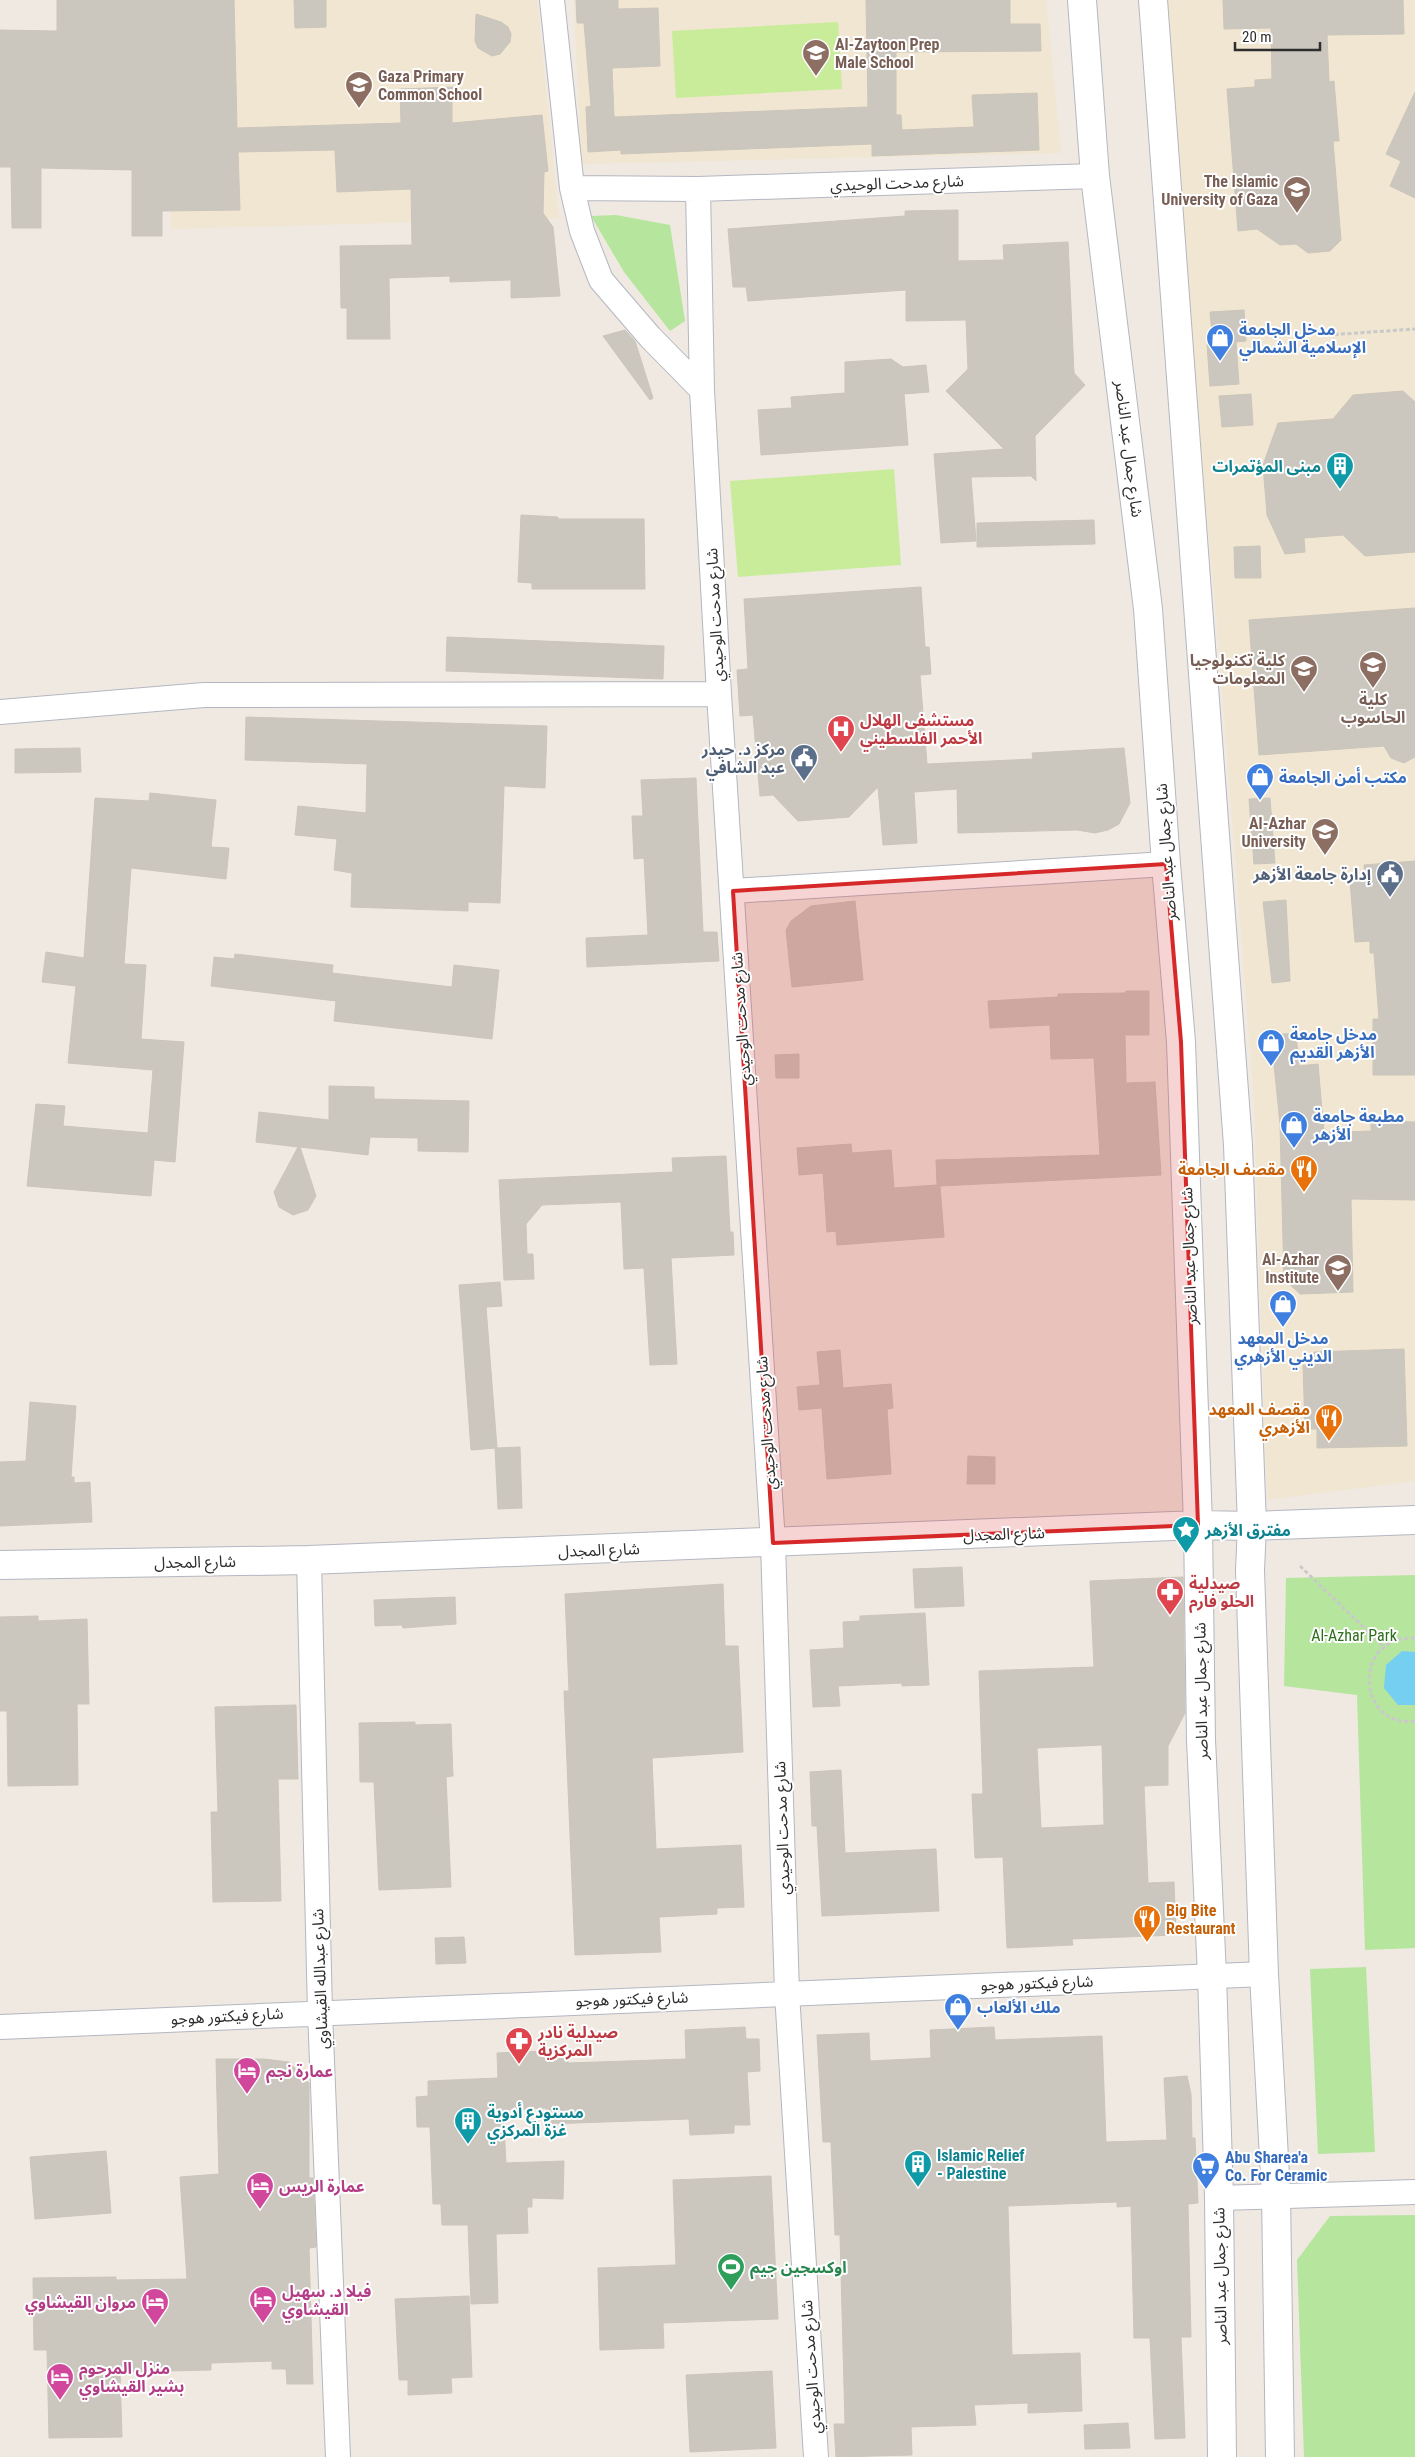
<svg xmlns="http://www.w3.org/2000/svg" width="1415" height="2457" font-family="'Roboto Condensed','Noto Sans Arabic',sans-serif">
<rect width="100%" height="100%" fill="#efe9e1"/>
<!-- education -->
<path fill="#f0e6d1" d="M170,0H537L559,218L171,229Z
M574,0H1046L1061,153L581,164Z
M1158,0H1415V1481L1267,1500L1254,1100L1216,612Z"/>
<!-- green -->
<path fill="#b6e59e" d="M616,215L670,225L685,321L670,331L624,272L591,216Z
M1415,1575V1948L1365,1950L1357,1695L1284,1686L1286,1578Z
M1366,1967L1375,2152L1318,2154L1310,1969Z
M1415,2215V2457H1304L1297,2260L1330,2216Z"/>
<!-- pitch -->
<path fill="#c9ec9a" d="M838,22L842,89L676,98L672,31Z
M894,469L901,565L738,577L730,481Z"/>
<!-- water -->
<path fill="#75cff0" d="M1402,1651L1415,1652V1705H1398L1384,1688L1386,1665Z"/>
<!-- building -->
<path fill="#cbc7bf" stroke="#cbc5ba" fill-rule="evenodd" d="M57,0H234L237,128L401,123L400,89L456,87L446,95L452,94V123L542,115L548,171L544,172L543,213L553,227L560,296L511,298V280L450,282V276L389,278L390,339H347V308H341L340,246L412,245L411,189L337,192L335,150L238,152L240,210L162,211V236H132V170L41,168V228H12L11,167H0V30L57,31Z
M294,0H326V27L295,28Z
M576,0H618V9L658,8L660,66L612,68L614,117L868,107L866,0H1010V24H1040L1041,51L896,52V115H901L902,130L974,127L972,95L1037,93L1039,150L872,156V144L621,154V150L588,152L586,107L591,106L584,23H577Z
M1223,0H1403L1404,34L1327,35L1329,82L1334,81L1339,141H1333L1341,240L1330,251L1308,253L1296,244L1280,245L1257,229L1238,231L1227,89L1255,87V80L1272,79L1271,28L1224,29Z
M476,14L501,22L508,27L511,34L510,42L500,54L492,56L478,48L475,41Z
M1415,92V198L1390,186L1401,161L1386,154Z
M958,210V261L1004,260L1003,245L1068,242L1074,373L1085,385L1035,436L1036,481L1031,476L971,477L976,541L941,543L934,454L1004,449L946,391L968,369L966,320L906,321V290L748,301L746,287H733L728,229L905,216V211Z
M1244,310L1246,341L1236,342L1239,384L1210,386L1207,344H1213L1210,312Z
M625,330L635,341L653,398L650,400L603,336Z
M891,359L903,367L926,365L929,392L904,394L908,445L761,455L758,410L792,408L791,397L845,393V362Z
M1403,391L1415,402V552L1365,556L1343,535L1304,538L1305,552L1285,554L1267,515L1263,465L1278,423L1333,419L1353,395Z
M1251,394L1253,425L1222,427L1219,396Z
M521,515L558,517V519H644L645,589H532V583L518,582Z
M1094,520L1095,544L977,547V523Z
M1260,546L1261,578H1235L1234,547Z
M921,587L925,647H929L931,674L920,675L927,764L1033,759L1032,753L1124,748L1130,803L1119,824L1108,830L1095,833L1077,830L958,833L957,789L914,792L917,843L883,845L878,787L849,817L798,821L773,795L760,796L753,715L740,716L737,670L748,669L744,599Z
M1415,608V757L1404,763L1391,758L1384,746L1259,755L1249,620Z
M447,637L664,646L663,679L446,671Z
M246,717L547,726L545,788L504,786L500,903L468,902V911L351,907L352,873L334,870L337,839L295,835L298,806L366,813L367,764L245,760Z
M80,748L81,772L15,773V749Z
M696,778L703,932H717L719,961L587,967L586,938L648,935L644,858L634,859L632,816H643L641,780Z
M150,793L216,800L211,847L229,848L226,879L131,868L124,964L146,965L141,1039L184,1042L175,1162L154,1160L151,1196L27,1186L36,1104L65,1106L63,1126L148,1133L153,1070L68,1063L76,986L42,982L46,952L84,958L95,798L149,801Z
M1270,798L1275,863L1254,864L1249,799Z
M1415,861V1075H1373V1019H1379L1374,953H1370V941L1355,942L1350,881H1365L1364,865Z
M1286,900L1290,981L1272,983L1263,902Z
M855,901L863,980L792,987L786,930L791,921L811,906Z
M235,954L333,965L332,973L452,987L454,965L499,970L492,1039L334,1021L336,1001L211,986L214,957L234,959Z
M1126,991H1149V1035H1125L1126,1083L1155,1082L1161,1175L940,1186L944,1237L837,1245L836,1231L827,1232L823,1173L799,1175L797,1148L851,1144L852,1153L891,1150L894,1188L937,1185L936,1160L1100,1155L1094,1058L1051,1059L1050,1025L990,1028L988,1001L1058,997V994L1126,993Z
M1296,1033L1299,1066L1318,1064L1324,1133L1371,1131V1121L1415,1122V1200L1351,1199L1353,1292L1300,1294L1284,1279L1280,1124L1271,1035Z
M799,1054V1078H776L775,1055Z
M329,1086L374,1087V1099L469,1101L468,1152L418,1151V1138L370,1137L368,1155L300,1147L316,1196L308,1210L293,1215L279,1207L274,1192L298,1147L256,1142L259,1112L329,1120Z
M726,1156L730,1232H733L734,1255L671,1258L677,1364L650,1365L644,1268L624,1269L621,1202L542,1205L526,1224L527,1254H533L534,1279L504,1280L499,1180L673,1172L672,1158Z
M500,1282L502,1306L486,1307L497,1448L520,1447L522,1508L498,1509L495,1448L471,1450L459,1285Z
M1404,1349L1407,1446L1317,1448V1429H1305L1303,1365H1314V1352Z
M840,1350L843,1388L891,1384L893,1408L887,1409L891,1474L827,1479L822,1408L799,1410L797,1387L820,1385L817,1352Z
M30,1402L76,1406L71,1477H74V1483L90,1482L92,1522L0,1526V1462L26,1461Z
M968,1456L995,1457V1484H967Z
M962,1567L964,1606L915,1608L913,1569Z
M1183,1577L1185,1713L1168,1746V1785L1144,1786L1148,1883L1174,1882L1176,1935L1072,1939L1073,1945L1007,1948L1003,1857L975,1858L972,1794H983L979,1671L1094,1667L1090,1581ZM1102,1745L1104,1825L1041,1828L1037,1748Z
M723,1584L725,1646H738L743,1752L652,1758L656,1849L741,1845L744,1907L717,1908V1914L659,1917L661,1952L575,1955L564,1691H569L565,1594Z
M455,1597L456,1624L403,1628L402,1625L375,1626L374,1600Z
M925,1613L929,1685L902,1686V1683L838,1686L840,1706L813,1707L810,1650L844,1648L843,1622L860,1621V1616Z
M38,1616V1621L87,1619L89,1704H77L78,1785L8,1786L7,1711H0V1617Z
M296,1705L298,1779H278L281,1901L213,1902L211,1812H218L215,1707Z
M415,1722V1725L451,1724L453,1776L446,1777L451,1887L379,1890L374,1782H360L359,1723Z
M841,1770L845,1853L936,1849L939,1911L822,1916L817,1826H812L810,1772Z
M464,1937L466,1963L436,1964L435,1938Z
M745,2027L746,2039H759L760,2071L747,2072L750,2125H734V2133L690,2135L689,2119L547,2124L546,2108L503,2110L506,2163L564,2161L563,2199L532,2198V2207H527L528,2233L496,2234L498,2303L471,2304L468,2225H442L441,2204H433L430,2127H417L416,2097L428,2096V2081L498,2078L497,2053L568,2050V2063L686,2059L685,2030Z
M994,2027L995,2040L1102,2036L1106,2142L1167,2140L1164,2078L1187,2076L1191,2094L1192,2138H1195L1198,2203L1188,2204L1191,2337H1181L1185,2438L1155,2439L1150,2338H1134L1131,2206L1117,2207V2202L1008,2206L1012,2355L1080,2353L1082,2411L1028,2413V2403L974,2405L976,2425L911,2427L912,2455L836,2457L834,2424H845L840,2235H835L831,2142H823L817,2035L869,2033L870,2061L931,2058L930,2030Z
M216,2059H264L289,2062L309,2083V2178H313L316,2247L309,2248L313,2384H287L286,2369H272V2361L211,2363V2370L120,2372L122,2437L49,2438L47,2350H34L33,2278L116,2277V2280L187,2279L180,2177L219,2174Z
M106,2151L111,2213L35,2219L30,2157Z
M771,2176L778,2319L663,2323L664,2348L600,2350L598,2268L676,2265L673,2180Z
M469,2296L472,2377L451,2378L452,2393L408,2395V2380H399L395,2299Z
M772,2371L776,2448L690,2452L686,2375Z
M1128,2423L1130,2448L1085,2449L1084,2425Z"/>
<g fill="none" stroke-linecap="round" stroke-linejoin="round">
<defs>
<path id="street" d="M552,0L572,188L582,231L601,280L650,337L702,390
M572,188L698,189L1095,176
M698,189L702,390L719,694L773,1543L787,1993L816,2457
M0,712L204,695L719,694
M733,891L1166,864
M309,1560L320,2012L338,2457
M0,2027L1264,1974
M1219,2198L1415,2192"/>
<path id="secondary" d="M1082,0L1095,176L1148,609L1166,864L1181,1042L1198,1525L1201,1740L1212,1975L1219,2198L1222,2457
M1153,0L1238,1145L1252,1526L1250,1570L1264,1974L1276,2195L1280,2457
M0,1565L309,1560L1198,1525L1252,1526L1415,1520"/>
</defs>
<!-- street casing -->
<use href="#street" stroke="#b4b7c1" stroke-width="26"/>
<!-- secondary casing -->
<use href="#secondary" stroke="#b4b7c1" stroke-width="30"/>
<!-- path -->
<path stroke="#c9c9c9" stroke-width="3" stroke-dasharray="4 2.5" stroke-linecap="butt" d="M1328,335L1415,329
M1300,1566L1384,1647
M1415,1638C1351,1635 1357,1729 1415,1721"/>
<!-- street -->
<use href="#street" stroke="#fff" stroke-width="24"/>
<!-- secondary -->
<use href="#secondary" stroke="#fff" stroke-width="28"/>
</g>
<!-- marked area -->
<path fill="#d62828" fill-opacity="0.2" stroke="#d62828" stroke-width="4" stroke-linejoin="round" d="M1166,864L1181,1042L1198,1525L773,1543L733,891Z"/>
<!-- icons -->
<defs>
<symbol id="school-pin" viewBox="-11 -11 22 30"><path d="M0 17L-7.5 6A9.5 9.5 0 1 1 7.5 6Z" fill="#8d6e63" stroke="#fff"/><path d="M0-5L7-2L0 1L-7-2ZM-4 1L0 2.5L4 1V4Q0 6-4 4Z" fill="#fff"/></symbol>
<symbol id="university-pin" viewBox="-11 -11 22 30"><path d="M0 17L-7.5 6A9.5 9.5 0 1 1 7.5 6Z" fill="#8d6e63" stroke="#fff"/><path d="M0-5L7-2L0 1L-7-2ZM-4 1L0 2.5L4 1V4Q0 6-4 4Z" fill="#fff"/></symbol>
<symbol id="shop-pin" viewBox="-11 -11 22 30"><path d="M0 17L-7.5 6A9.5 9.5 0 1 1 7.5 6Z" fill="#3f7fe0" stroke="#fff"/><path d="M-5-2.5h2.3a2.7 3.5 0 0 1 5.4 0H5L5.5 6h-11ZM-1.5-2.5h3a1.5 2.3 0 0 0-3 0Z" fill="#fff"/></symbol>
<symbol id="building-pin" viewBox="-11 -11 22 30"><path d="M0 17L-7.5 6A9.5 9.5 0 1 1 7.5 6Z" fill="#0f9aa8" stroke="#fff"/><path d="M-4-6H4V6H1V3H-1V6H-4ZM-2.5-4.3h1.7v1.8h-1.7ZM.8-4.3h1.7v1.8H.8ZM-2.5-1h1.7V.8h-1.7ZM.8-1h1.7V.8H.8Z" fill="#fff"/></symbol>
<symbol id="hospital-pin" viewBox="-11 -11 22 30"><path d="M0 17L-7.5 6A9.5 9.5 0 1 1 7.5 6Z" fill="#e0444e" stroke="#fff"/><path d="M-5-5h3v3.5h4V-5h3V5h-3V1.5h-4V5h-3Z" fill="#fff"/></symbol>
<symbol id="civic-pin" viewBox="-11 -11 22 30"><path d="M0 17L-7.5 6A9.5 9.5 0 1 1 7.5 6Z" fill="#5c6f8a" stroke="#fff"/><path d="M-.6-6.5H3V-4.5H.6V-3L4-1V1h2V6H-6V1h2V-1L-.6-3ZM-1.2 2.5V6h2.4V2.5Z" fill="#fff"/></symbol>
<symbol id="restaurant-pin" viewBox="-11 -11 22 30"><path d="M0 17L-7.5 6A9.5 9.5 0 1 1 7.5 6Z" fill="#e8710a" stroke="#fff"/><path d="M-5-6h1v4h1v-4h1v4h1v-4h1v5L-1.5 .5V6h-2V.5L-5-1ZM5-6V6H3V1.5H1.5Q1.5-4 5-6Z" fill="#fff"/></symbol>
<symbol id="sight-pin" viewBox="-11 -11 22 30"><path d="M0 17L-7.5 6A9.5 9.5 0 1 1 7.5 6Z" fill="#0f9aa8" stroke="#fff"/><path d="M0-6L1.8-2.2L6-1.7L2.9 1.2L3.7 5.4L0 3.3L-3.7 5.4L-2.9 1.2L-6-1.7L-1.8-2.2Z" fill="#fff"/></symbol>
<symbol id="pharmacy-pin" viewBox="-11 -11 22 30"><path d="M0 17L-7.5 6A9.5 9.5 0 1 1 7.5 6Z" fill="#e0444e" stroke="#fff"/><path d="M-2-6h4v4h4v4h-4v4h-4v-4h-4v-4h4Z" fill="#fff"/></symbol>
<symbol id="hotel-pin" viewBox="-11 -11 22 30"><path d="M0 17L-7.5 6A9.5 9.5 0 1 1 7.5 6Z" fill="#d1479c" stroke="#fff"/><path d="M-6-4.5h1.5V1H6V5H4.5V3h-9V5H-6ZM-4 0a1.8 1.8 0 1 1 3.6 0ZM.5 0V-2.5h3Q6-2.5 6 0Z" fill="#fff"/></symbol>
<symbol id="supermarket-pin" viewBox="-11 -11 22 30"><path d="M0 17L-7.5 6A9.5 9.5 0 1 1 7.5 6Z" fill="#3f7fe0" stroke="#fff"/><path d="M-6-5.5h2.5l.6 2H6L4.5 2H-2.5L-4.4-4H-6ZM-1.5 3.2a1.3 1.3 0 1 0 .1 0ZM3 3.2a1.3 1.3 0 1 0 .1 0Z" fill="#fff"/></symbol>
<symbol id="stadium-pin" viewBox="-11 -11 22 30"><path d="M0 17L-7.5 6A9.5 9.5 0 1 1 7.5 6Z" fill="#2e9e5b" stroke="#fff"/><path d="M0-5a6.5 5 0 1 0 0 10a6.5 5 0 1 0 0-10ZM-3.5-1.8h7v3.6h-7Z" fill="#fff"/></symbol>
</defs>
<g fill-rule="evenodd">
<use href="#school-pin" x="800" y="37" width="32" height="43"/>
<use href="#school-pin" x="343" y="69" width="32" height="43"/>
<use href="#university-pin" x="1281" y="174" width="32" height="43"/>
<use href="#shop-pin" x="1204" y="322" width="32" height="43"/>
<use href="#building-pin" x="1324" y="450" width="32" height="43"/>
<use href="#university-pin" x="1357" y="649" width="32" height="43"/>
<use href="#university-pin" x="1288" y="653" width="32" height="43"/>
<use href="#hospital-pin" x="825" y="713" width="32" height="43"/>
<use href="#civic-pin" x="788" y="742" width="32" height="43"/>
<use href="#shop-pin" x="1244" y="761" width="32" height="43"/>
<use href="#university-pin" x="1309" y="816" width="32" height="43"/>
<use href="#civic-pin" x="1374" y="858" width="32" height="43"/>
<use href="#shop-pin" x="1255" y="1027" width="32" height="43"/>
<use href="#shop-pin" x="1278" y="1109" width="32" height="43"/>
<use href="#restaurant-pin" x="1288" y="1153" width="32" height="43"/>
<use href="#school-pin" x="1322" y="1252" width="32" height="43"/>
<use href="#shop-pin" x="1267" y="1288" width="32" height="43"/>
<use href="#restaurant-pin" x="1313" y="1402" width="32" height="43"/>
<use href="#sight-pin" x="1170" y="1514" width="32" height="43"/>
<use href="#pharmacy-pin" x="1154" y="1576" width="32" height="43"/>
<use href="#restaurant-pin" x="1131" y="1903" width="32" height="43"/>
<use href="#shop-pin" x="942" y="1991" width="32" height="43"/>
<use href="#pharmacy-pin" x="503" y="2025" width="32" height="43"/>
<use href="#hotel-pin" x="231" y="2055" width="32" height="43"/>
<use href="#building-pin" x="452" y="2105" width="32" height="43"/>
<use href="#building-pin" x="902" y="2148" width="32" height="43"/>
<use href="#supermarket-pin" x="1190" y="2150" width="32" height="43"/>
<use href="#hotel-pin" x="244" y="2170" width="32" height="43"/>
<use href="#stadium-pin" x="715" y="2251" width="32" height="43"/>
<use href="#hotel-pin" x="247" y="2284" width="32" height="43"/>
<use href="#hotel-pin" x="139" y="2286" width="32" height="43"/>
<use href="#hotel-pin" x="44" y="2361" width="32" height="43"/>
</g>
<g text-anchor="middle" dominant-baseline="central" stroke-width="4" stroke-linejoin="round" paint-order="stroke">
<!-- education labels -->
<g font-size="16" font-weight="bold" fill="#785e54" stroke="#fff" text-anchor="end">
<text x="835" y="44" text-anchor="start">Al-Zaytoon Prep<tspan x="835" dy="18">Male School</tspan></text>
<text x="378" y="76" text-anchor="start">Gaza Primary<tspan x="378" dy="18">Common School</tspan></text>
<text x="1278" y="181">The Islamic<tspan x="1278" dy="18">University of Gaza</tspan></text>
<text x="1285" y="660">كلية تكنولوجيا<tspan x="1285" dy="18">المعلومات</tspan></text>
<text x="1373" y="699" text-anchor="middle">كلية<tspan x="1373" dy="18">الحاسوب</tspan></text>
<text x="1306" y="823">Al-Azhar<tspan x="1306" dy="18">University</tspan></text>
<text x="1319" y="1259">Al-Azhar<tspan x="1319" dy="18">Institute</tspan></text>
</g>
<!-- street labels -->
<g font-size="16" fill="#2e2e2e" stroke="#fff">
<text transform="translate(897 183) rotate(-2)">شارع مدحت الوحيدي</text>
<text transform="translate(1129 449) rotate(83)">شارع جمال عبد الناصر</text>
<text transform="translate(715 615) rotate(-93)">شارع مدحت الوحيدي</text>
<text transform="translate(1166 852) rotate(-94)">شارع جمال عبد الناصر</text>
<text transform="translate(741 1019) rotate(-94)">شارع مدحت الوحيدي</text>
<text transform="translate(1189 1256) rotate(-92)">شارع جمال عبد الناصر</text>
<text transform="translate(766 1423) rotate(-94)">شارع مدحت الوحيدي</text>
<text transform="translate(1004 1534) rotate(-2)">شارع المجدل</text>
<text transform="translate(599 1550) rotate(-2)">شارع المجدل</text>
<text transform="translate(195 1562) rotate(-1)">شارع المجدل</text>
<text transform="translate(1201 1691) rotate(-91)">شارع جمال عبد الناصر</text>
<text transform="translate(782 1828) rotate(-92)">شارع مدحت الوحيدي</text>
<text transform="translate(320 1979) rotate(-92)">شارع عبدالله القيشاوي</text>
<text transform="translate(1037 1983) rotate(-2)">شارع فيكتور هوجو</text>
<text transform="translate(632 1999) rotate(-2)">شارع فيكتور هوجو</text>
<text transform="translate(227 2016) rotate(-3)">شارع فيكتور هوجو</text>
<text transform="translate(1220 2276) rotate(-91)">شارع جمال عبد الناصر</text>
<text transform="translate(811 2367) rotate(-94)">شارع مدحت الوحيدي</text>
</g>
<!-- shop labels -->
<g font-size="16" font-weight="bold" fill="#366cbe" stroke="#fff" text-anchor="start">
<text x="1239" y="329">مدخل الجامعة<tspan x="1239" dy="18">الإسلامية الشمالي</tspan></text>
<text x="1279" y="777">مكتب أمن الجامعة</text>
<text x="1290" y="1034">مدخل جامعة<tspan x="1290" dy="18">الأزهر القديم</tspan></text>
<text x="1313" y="1116">مطبعة جامعة<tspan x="1313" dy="18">الأزهر</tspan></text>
<text x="1283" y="1338" text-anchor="middle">مدخل المعهد<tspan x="1283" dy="18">الديني الأزهري</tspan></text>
<text x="977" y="2007">ملك الألعاب</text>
<text x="1225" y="2157">Abu Sharea'a<tspan x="1225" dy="18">Co. For Ceramic</tspan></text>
</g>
<!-- culture labels -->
<g font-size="16" font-weight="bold" fill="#0d838f" stroke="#fff" text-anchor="start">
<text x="1321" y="466" text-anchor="end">مبنى المؤتمرات</text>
<text x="1205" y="1530">مفترق الأزهر</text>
<text x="487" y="2112">مستودع أدوية<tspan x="487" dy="18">غزة المركزي</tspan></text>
<text x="937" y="2155">Islamic Relief<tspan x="937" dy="18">- Palestine</tspan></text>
</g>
<!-- health labels -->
<g font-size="16" font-weight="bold" fill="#be3a42" stroke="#fff" text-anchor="start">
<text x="860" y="720">مستشفى الهلال<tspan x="860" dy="18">الأحمر الفلسطيني</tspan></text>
<text x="1189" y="1583">صيدلية<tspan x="1189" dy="18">الحلو فارم</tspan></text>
<text x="538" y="2032">صيدلية نادر<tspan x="538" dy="18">المركزية</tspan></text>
</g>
<!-- service labels -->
<g font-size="16" font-weight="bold" fill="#4e5e75" stroke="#fff" text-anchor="end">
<text x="785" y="749">مركز د. حيدر<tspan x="785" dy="18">عبد الشافي</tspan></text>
<text x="1371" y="874">إدارة جامعة الأزهر</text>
</g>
<!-- food labels -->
<g font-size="16" font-weight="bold" fill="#c56008" stroke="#fff" text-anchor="end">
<text x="1285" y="1169">مقصف الجامعة</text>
<text x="1310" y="1409">مقصف المعهد<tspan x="1310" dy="18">الأزهري</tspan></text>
<text x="1166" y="1910" text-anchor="start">Big Bite<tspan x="1166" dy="18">Restaurant</tspan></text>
</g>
<!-- park labels -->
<g font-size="16" fill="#2c6e1b" stroke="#fff">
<text x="1354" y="1635">Al-Azhar Park</text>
</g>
<!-- hotel labels -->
<g font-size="16" font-weight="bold" fill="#b23c85" stroke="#fff" text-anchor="start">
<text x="266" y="2071">عمارة نجم</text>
<text x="279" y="2186">عمارة الريس</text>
<text x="282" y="2291">فيلا د. سهيل<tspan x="282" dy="18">القيشاوي</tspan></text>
<text x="136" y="2302" text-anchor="end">مروان القيشاوي</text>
<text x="79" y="2368">منزل المرحوم<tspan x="79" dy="18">بشير القيشاوي</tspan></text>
</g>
<!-- leisure labels -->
<g font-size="16" font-weight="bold" fill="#27864d" stroke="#fff" text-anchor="start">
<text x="750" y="2267">اوكسجين جيم</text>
</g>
</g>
<!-- scale -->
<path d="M1235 42v8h85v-8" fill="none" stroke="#2e2e2e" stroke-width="2.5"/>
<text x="1242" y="42" font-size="15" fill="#2e2e2e" stroke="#ffffff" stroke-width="4" paint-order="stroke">20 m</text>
</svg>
